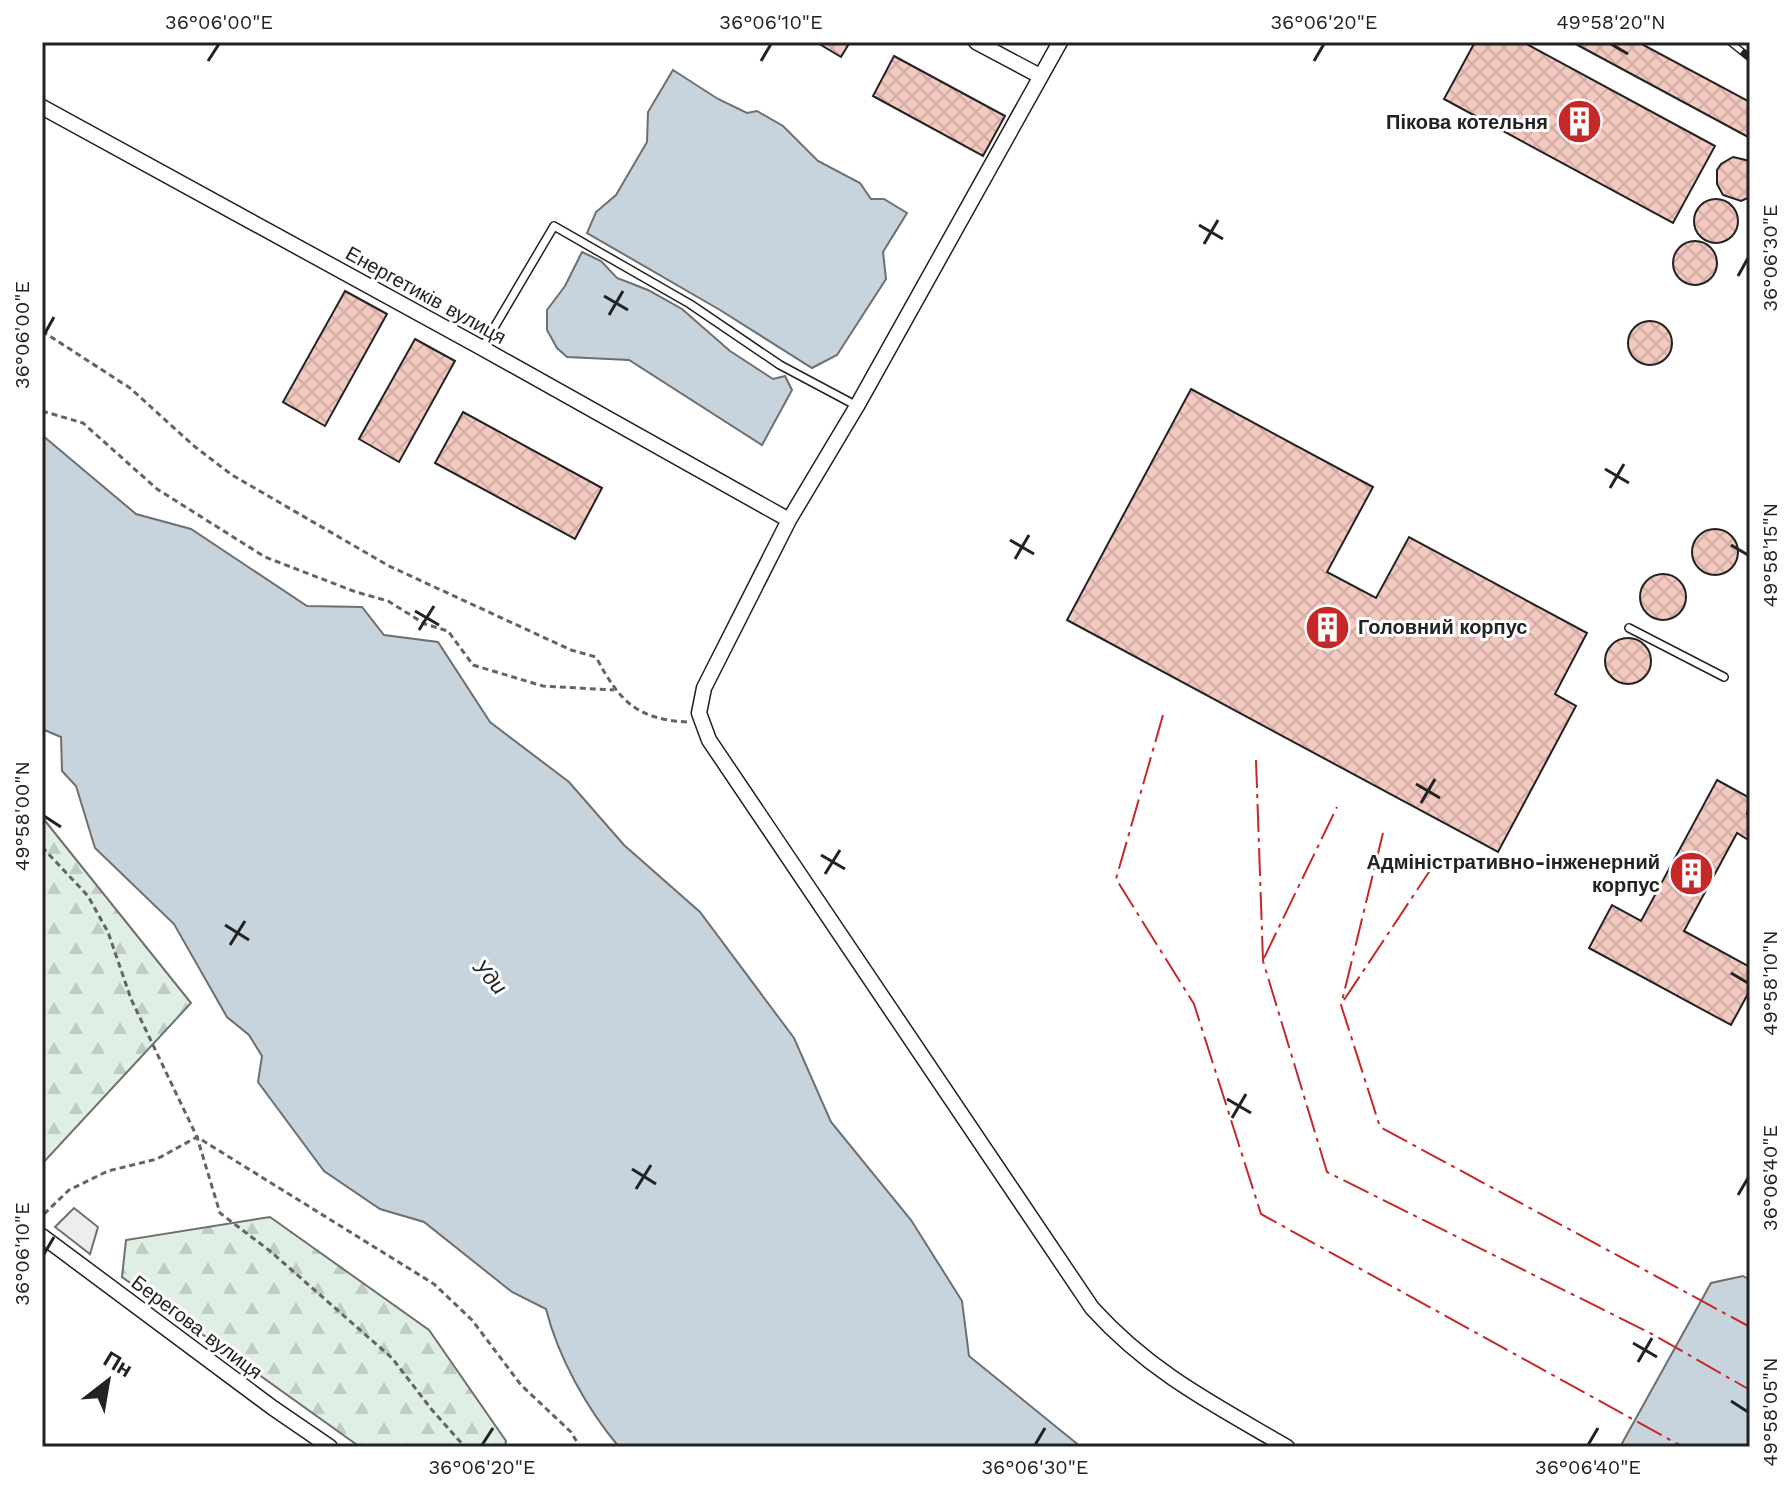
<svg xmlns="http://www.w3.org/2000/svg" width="1792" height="1489" font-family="'Work Sans',sans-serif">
<defs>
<pattern id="forest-firs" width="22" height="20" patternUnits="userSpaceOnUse" patternTransform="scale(2)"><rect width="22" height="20" fill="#e0efe3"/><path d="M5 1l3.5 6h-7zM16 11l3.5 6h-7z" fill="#c0cdc2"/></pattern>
<pattern id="building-cross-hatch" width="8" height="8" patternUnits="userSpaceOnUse" patternTransform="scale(2)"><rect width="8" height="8" fill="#f3c9c0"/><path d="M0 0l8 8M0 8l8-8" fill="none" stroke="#d0aca5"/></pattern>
</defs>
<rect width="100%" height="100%" fill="#fff"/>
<!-- forest -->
<path fill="url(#forest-firs)" stroke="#6f6f6f" stroke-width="2" d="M42,817L191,1003L42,1164Z
M270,1217L429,1330L506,1441L505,1447H360L122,1277L126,1240Z"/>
<!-- parking -->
<path fill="#ededed" stroke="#6f6f6f" stroke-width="2" d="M74,1208L98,1227L90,1254L55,1227Z"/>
<!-- water -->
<path fill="#c7d3dd" stroke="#6f6f6f" stroke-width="2" d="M673,70L718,99L747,113L757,111L783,126L818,161L860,183L871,199H884L907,213L883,252L886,279L837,355L812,368L720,310L587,233L596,212L616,195L647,142L648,112Z
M582,252L601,261L617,278L648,290L682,309L730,351L773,379L785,376L792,390L762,445L629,360L567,357L557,348L547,330V310L565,286Z
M42,435L136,514L191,529L307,606L362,607L384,635L438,642L490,722L569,782L624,845L700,912L794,1038L831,1122L911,1220L962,1301L969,1356L1081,1447H619C587,1409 558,1357 546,1309L512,1292L424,1222L380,1209L324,1171L258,1082L262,1056L249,1035L227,1017L174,924L95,848L76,786L62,771L61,737L42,729Z
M1743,1276L1750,1280V1447H1620L1711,1283Z"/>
<!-- building -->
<path fill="url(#building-cross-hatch)" stroke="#222" stroke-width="2" d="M816,42H850L841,57Z
M1475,42H1523L1715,146L1673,223L1444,99Z
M1572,42H1638L1750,102V138Z
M894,56L1005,116L983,156L873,96Z
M1733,157L1750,161V197L1741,201L1723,195L1717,184V170L1721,164Z
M1694 221a22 22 0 1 1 44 0a22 22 0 1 1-44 0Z
M1673 263a22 22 0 1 1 44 0a22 22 0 1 1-44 0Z
M345,291L387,314L325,426L283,402Z
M1628 343a22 22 0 1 1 44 0a22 22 0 1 1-44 0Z
M415,339L455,361L399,462L359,439Z
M1191,389L1373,487L1327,572L1376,598L1409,537L1587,633L1555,694L1576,706L1498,852L1067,620Z
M463,412L602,488L575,539L435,463Z
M1692 552a23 23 0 1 1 46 0a23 23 0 1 1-46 0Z
M1640 597a23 23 0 1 1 46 0a23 23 0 1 1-46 0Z
M1605 661a23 23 0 1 1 46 0a23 23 0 1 1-46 0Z
M1717,780L1750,798L1747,814L1750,816V841L1737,833L1684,931L1750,967V990L1731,1025L1589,948L1612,905L1641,921Z"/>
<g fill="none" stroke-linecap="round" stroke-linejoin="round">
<defs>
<path id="lane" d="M482,348L554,226L690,304L780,365L857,406
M1629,628L1724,677"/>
<path id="street" d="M976,42L1040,76
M1060,42L857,406L789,520L704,688L699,713L709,740L1092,1308C1151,1373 1213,1404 1287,1447
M42,107L482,348L789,520
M42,1236L273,1408L330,1447"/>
</defs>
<!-- lane casing -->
<use href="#lane" stroke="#222" stroke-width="10"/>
<!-- street casing -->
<use href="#street" stroke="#222" stroke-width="17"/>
<!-- path -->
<path stroke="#646464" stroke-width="3" stroke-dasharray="6 4" stroke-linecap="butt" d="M42,331L130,388L194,446L232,475L389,566L571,650L596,657C619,700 635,719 687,722
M42,411L83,423L157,489L265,557L356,592L388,601L425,624L448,631L473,665L543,686L614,690
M42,847L88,896L108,932L131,999L197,1137L220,1213L270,1251L392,1358L432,1410L465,1447
M44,1214L69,1190L108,1171L157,1159L197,1137L434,1284L472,1320L521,1385L571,1432L580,1447"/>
<!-- lane -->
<use href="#lane" stroke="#fff" stroke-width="7"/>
<!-- street -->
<use href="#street" stroke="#fff" stroke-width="14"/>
<defs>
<path id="rail" d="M1730,42L1750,58"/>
</defs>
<!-- rail casing -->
<use href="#rail" stroke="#222" stroke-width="8"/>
<!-- rail -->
<use href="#rail" stroke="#fff" stroke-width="5" stroke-dasharray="15" stroke-linecap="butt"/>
<!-- power -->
<path stroke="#c62828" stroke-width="2" stroke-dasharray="28 6 4 6" stroke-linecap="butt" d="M1163,715L1116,879L1194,1004L1261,1214L1683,1447
M1256,760L1263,961L1327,1172L1652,1334L1750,1390
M1383,833L1341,1005L1380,1127L1750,1327
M1264,958L1337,807
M1344,1000L1437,860"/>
</g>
<!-- ticks -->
<path fill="none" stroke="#222" stroke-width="3" d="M1611,44L1628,54M208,61L219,44M761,61L771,44M1314,61L1324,44M1199,225L1223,239M1204,244L1218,220M1738,276L1748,258M604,296L628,310M609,315L623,291M44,335L54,317M1605,469L1629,483M1610,488L1624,464M1010,540L1034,554M1731,545L1748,555M1015,559L1029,535M415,611L439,625M419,630L434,606M1416,784L1440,798M1421,803L1435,779M44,816L61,827M821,855L845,869M825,874L840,850M225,925L249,940M230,945L245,921M1731,973L1748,983M1227,1099L1251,1113M1232,1118L1246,1094M632,1169L656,1184M636,1189L651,1165M1738,1195L1748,1178M44,1254L54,1237M1633,1343L1657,1357M1638,1362L1652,1338M1731,1401L1748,1412M482,1445L493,1428M1035,1445L1045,1428M1588,1445L1598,1428"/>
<!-- icons -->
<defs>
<symbol id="building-disc" viewBox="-11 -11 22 22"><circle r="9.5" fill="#c62828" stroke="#fff"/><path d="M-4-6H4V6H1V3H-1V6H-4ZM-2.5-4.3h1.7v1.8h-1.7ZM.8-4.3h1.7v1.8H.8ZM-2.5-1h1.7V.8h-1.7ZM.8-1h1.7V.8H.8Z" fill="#fff"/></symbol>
</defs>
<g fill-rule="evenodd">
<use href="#building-disc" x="1554" y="96" width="51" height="51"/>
<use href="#building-disc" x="1302" y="602" width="51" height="51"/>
<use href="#building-disc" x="1666" y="848" width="51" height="51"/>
</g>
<g text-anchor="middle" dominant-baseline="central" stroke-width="6" stroke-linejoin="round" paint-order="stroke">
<!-- poi labels -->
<g font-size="20" font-weight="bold" fill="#222" stroke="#fff" text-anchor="end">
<text x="1548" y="122">Пікова котельня</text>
<text x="1358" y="627" text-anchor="start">Головний корпус</text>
<text x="1660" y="862">Адміністративно-інженерний<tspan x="1660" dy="23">корпус</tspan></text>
</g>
<!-- street labels -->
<g font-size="20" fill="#222" stroke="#fff">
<text transform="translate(426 295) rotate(29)">Енергетиків вулиця</text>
<text transform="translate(197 1327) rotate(37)">Берегова вулиця</text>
</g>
<!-- water labels -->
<g font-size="22" font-style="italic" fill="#222" stroke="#fff">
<text transform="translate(490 977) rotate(48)">Уди</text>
</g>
</g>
<!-- border -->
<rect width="1792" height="1489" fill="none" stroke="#ffffff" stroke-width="88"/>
<!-- north arrow -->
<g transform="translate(108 1381) rotate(31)" stroke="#ffffff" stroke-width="6" paint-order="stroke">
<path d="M0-6L14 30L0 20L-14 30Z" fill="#222222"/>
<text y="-12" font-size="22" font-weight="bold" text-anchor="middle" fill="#222222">Пн</text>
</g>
<rect x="44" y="44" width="1704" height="1401" fill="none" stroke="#222" stroke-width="3"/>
<g font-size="20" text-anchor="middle" fill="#222">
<text x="219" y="29">36°06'00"E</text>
<text x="771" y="29">36°06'10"E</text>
<text x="1324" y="29">36°06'20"E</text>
<text x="1611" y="29">49°58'20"N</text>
<text transform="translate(1770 258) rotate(-90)" y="7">36°06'30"E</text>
<text transform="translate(22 335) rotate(-90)" y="7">36°06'00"E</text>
<text transform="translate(1770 555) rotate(-90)" y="7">49°58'15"N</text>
<text transform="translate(22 816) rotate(-90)" y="7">49°58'00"N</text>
<text transform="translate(1770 983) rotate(-90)" y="7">49°58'10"N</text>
<text transform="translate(1770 1178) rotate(-90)" y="7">36°06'40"E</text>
<text transform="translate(22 1254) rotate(-90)" y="7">36°06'10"E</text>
<text transform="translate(1770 1412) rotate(-90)" y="7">49°58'05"N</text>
<text x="482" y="1474">36°06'20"E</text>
<text x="1035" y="1474">36°06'30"E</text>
<text x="1588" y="1474">36°06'40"E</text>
</g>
</svg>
